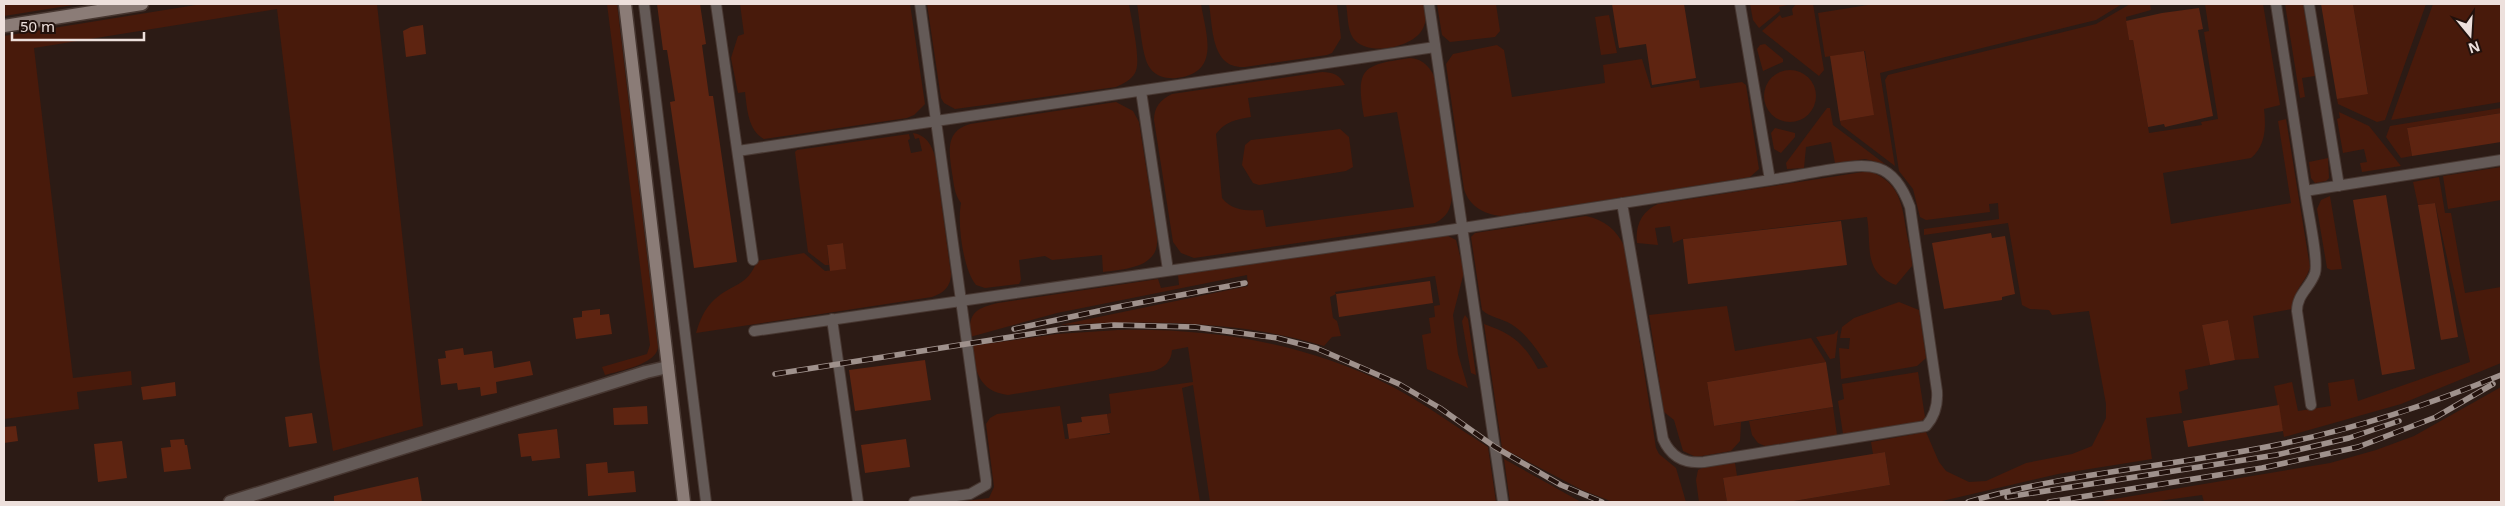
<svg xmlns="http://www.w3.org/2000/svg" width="2505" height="506" font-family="'Noto Sans',sans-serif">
<rect width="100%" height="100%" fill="#2c1b15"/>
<!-- green -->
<path fill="#481a0b" d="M4,4H79L4,16Z
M202,4H377L423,426L333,451L320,367L277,9L34,48L73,378L131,371L132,385L77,392L79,409L4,419V36Z
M607,4H617L658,347C657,364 619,371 605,375L602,367L647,354L650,345Z
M740,4H910L925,104L914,115L907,118L764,139C748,131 747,108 745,92L738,93L731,58L738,36L744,34Z
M927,4H1129C1131,19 1142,61 1135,73C1131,80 1123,84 1116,87L955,109L944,103L941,98Z
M1137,4H1201C1206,35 1221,72 1177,78C1167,79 1156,77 1150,68C1141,56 1140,19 1137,4Z
M1209,4H1337L1341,38L1332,53L1327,55L1245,67C1211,69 1213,28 1209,4Z
M1346,4H1425C1426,13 1427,22 1422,30C1412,48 1366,57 1353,38C1347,29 1348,14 1346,4Z
M1437,4H1496L1500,31L1495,37L1450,42L1442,35Z
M1750,4H1791L1779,7L1780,11L1759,28L1753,20Z
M1796,4H1813L1824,70L1819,76L1762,31L1780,15L1782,18L1793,15L1792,9Z
M1874,4H2122L2096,20L1880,73L1895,166L1841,125L1840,121L1873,115L1865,51L1825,57L1818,13Z
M2130,4H2150L2151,10L2126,17L2129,40H2133L2149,133L2202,125L2201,122L2218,119L2204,32L2209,31L2205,4H2263L2280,105L2264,109C2266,126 2266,146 2251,158L2163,173L2171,224L2291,203L2278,121L2286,119L2310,267C2306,282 2294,288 2292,309L2253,316L2259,358L2235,360L2228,320L2202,325L2210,365L2185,370L2188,389L2179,392L2182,413L2146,418L2152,459L2058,474L1938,502H1788L1890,485L1885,452L1873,454L1871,442L1926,432L1939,462L1946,471L1969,482L1986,481L2026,463L2072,454L2092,446L2106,418V404L2089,311L2052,315L2049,310L2030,309L2022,305L2008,223L1924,235V229L1999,219L1998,203L1989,204L1990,212L1926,220L1920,217L1913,189L1899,171L1885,80L1888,75L2096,24Z
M2285,4H2303L2315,76L2302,78L2305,97L2300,98Z
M2353,4H2426L2385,120L2377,122L2338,104L2337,99L2368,93Z
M2433,4H2501V102L2391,120Z
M1609,15L1617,53L1601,55L1595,17Z
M1765,44L1783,59V62L1763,71L1757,49L1760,45Z
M1497,45L1504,50L1512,97L1605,83L1603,65L1642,59L1651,88L1699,80L1700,88L1742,82L1746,85L1759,169L1750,177L1504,216C1487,216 1469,207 1464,189L1446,64L1453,54Z
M1410,58C1424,59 1432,69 1436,81L1452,196C1451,209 1447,217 1435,223L1194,258L1181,253L1173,242L1154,120C1154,107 1160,100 1172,94L1322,72C1333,72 1340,75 1345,85L1248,98L1251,117C1235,120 1226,121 1216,134L1222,198C1232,211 1248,211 1263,210L1266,227L1414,207L1397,112L1364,117C1355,67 1363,65 1410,58Z
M1764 96a26 26 0 1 1 52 0a26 26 0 1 1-52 0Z
M1116,102L1133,111L1139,122L1157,237C1160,268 1125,269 1103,272L1102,255L1052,260L1045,256L1019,260L1021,280L1019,284L985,288L976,285C963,269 957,224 961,203C954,194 954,184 952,173C949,152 945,131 970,124Z
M1827,108H1830L1833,125L1885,164L1865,159L1835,163L1831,142L1806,147L1804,168L1787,169L1786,163Z
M2501,108V113L2407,128L2412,156L2401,158L2386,137L2390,126Z
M2339,112L2369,126L2401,166L2362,172L2360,163L2367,162L2364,149L2343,153L2337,119L2340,118Z
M1775,128L1795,133V137L1781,153L1774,149L1771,133Z
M1340,129L1349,137L1353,167L1346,171L1259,185L1253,183L1242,165L1245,145L1251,140Z
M913,133C926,135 932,145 935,157L951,274C951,286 944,293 932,297L696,333C700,320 704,309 715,299C733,283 747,287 757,261L804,253L825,271L845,269L843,243L827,245L829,265H825L808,252L795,152L797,150L909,134L910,139L908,140L911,153L922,151L919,138L915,139Z
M2328,158L2329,178L2326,181L2315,183L2311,178L2309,162Z
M2501,167V200L2448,209L2443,176Z
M1869,171C1901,183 1902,205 1907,235C1909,245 1912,256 1912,266L1896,285C1862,272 1872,246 1867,217L1683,239L1673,243L1670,226L1655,228L1658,245L1637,243C1635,225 1642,211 1658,204Z
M2439,177L2445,213H2451L2465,293L2501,287V363L2401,404L2284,437L2274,386L2292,382L2298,411L2331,406L2328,383L2354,379L2358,401L2470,362L2435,203L2418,205L2413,182Z
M2330,196L2342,269L2331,270L2327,268L2317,209L2321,200Z
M1586,216C1605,220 1617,230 1625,248L1656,448L1659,454L1676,468L1686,502H1613L1582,490L1502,448L1484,324C1512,334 1523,342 1538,369L1548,367C1538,351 1527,334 1511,324C1501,318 1491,318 1482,310L1471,237L1475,233Z
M1436,237L1448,236L1456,240L1464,272L1453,315L1458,354L1468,388L1427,369L1422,335L1431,333L1429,318L1435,317L1434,306L1440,305L1435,276L1335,292L1336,294L1330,297L1333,318L1337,321L1341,336L1332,337L1324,346C1239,320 1148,320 1060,325L1248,286L1247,275L1057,313L970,337C968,313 976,308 998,303L1158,279L1161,288L1179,285L1178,275Z
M1899,302L1919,310L1926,358L1917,366L1841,379L1839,348L1849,349L1850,338H1840L1842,327L1854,318Z
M1727,306L1735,351L1811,338L1826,362L1707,382L1714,426L1741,422L1740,441L1731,451L1696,457L1683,451L1674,420L1664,412L1649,315Z
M1465,315L1468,319L1476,375L1471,373L1462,321Z
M1118,330C1214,328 1305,343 1391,386C1424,403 1456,427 1488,447L1496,502H1210L1193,385L1182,388L1200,502H958L989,498L994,487L986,424L990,418L997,414L1060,406L1065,439L1110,434L1107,414L1111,413L1109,394L1193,382L1188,347L1172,350C1171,362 1165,367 1154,371L1008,395C978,391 976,371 971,346L1057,334Z
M1838,330L1835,358L1830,359L1816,337L1834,334Z
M1918,372L1925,417L1922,421L1843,434L1838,401L1844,399L1842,384Z
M2501,387V502H2204L2202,495L2151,502H2096L2330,463L2376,450L2414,436Z
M1833,407L1837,435L1765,446L1758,443L1752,435L1749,421Z
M1504,459L1581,502H1510Z
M1735,463L1737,476L1723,479L1727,502H1699L1696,480L1698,470L1704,467Z"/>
<!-- building -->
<path fill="#5e2411" d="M657,4H700L706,44L702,45L709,96H713L737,262L694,268L670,102L675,101L667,50H663Z
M1612,4H1684L1696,78L1652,85L1646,44L1619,48Z
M2321,4H2353L2368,94L2337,99Z
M2199,8L2203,29L2198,30L2213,116L2165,127L2164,124L2148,127L2133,40H2129L2126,21L2162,13Z
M423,25L426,54L406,57L403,31L411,27Z
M1864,51L1874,115L1840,121L1830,56Z
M2501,113V142L2412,156L2407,128Z
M2386,195L2415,369L2382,375L2353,200Z
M2435,203L2458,337L2441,340L2418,205Z
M1841,221L1847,265L1688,284L1683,239Z
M1991,233L1992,238L2005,236L2015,294L2002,297V300L1944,309L1932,243Z
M843,243L846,269L830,271L827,245Z
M1430,281L1433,303L1339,317L1336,294Z
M600,309V315L609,314L612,334L576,339L573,318L582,317V311Z
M2228,320L2235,360L2210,365L2202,325Z
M463,348L464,355L492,351L494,368L530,361L533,375L496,382L497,393L481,396L480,387L458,390L457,383L441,385L438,359L446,358L445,351Z
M925,360L931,400L855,411L849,370Z
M1826,362L1833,407L1714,426L1707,382Z
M175,382L176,396L143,400L141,387Z
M2279,405L2283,431L2188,447L2183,421Z
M647,406L648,424L614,425L613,408Z
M312,413L317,443L289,447L285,417Z
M1107,414L1110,433L1069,439L1067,424L1082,422L1081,417Z
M16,426L18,441L4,443V427Z
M557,429L560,458L532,461L531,456L521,457L518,434Z
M184,439L185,445H187L191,469L164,472L161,448L171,447L170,440Z
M906,439L910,467L865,473L861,445Z
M122,441L127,478L98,482L94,444Z
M1885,452L1890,485L1788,502H1727L1723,478Z
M607,462L608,473L634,471L636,492L588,496L586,464Z
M418,477L422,502H334V496Z"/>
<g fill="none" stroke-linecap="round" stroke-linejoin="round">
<defs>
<path id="lane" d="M644,4L706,502
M716,4L753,260
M920,4L936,121L1435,47
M1429,4L1503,502
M2276,4L2305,191L2501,160
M2309,4L2339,186
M1141,91L1168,270
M738,151L936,121L986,480V485L970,494L914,502
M2305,191C2307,208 2319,260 2315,273C2310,288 2297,294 2297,311L2311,405
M1622,203L1663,439C1671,457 1684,464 1704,462L1926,426C1935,416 1938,405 1937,391L1910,207C1893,160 1870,163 1827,170C1808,173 1789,177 1770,180
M832,319L858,502
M754,331L1463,228L1770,180L1740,4"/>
<path id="street" d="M230,502L646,372L668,367"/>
<path id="secondary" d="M625,4L684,502
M4,26L142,4"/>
</defs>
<!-- lane casing -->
<use href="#lane" stroke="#473731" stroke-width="12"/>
<!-- street casing -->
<use href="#street" stroke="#473731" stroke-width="15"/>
<!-- secondary casing -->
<use href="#secondary" stroke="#473731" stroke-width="15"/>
<!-- lane -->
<use href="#lane" stroke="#645a57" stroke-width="10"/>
<!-- street -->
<use href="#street" stroke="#645a57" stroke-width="12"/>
<!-- secondary -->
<use href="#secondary" stroke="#8b7c77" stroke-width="12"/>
<defs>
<path id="rail" d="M1014,329L1122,306L1245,283
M775,374L1062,329L1114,325L1195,327L1277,338L1316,348L1399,384L1440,408L1495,447L1561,485L1602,502
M2007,497L2276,455L2349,438L2399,421
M1968,502C2070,472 2177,466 2281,444C2357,428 2429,405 2501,375
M2049,502L2262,468L2358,447L2436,417L2493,384"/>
</defs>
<!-- rail casing -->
<use href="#rail" stroke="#9f918c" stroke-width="5.5"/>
<!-- rail -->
<use href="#rail" stroke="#22110c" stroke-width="4" stroke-dasharray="11" stroke-linecap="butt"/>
</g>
<!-- border -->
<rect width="2505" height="506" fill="none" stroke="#ede0dc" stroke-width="10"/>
<!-- north arrow -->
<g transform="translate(2470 35) rotate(162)" stroke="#22110c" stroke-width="4" paint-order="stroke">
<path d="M0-4L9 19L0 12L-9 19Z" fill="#ede0dc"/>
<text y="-8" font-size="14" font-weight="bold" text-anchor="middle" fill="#ede0dc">N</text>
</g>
<!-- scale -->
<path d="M12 32v8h132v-8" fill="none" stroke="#ede0dc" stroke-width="2.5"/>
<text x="20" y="32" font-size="15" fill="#ede0dc" stroke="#22110c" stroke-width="4" paint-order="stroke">50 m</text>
</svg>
